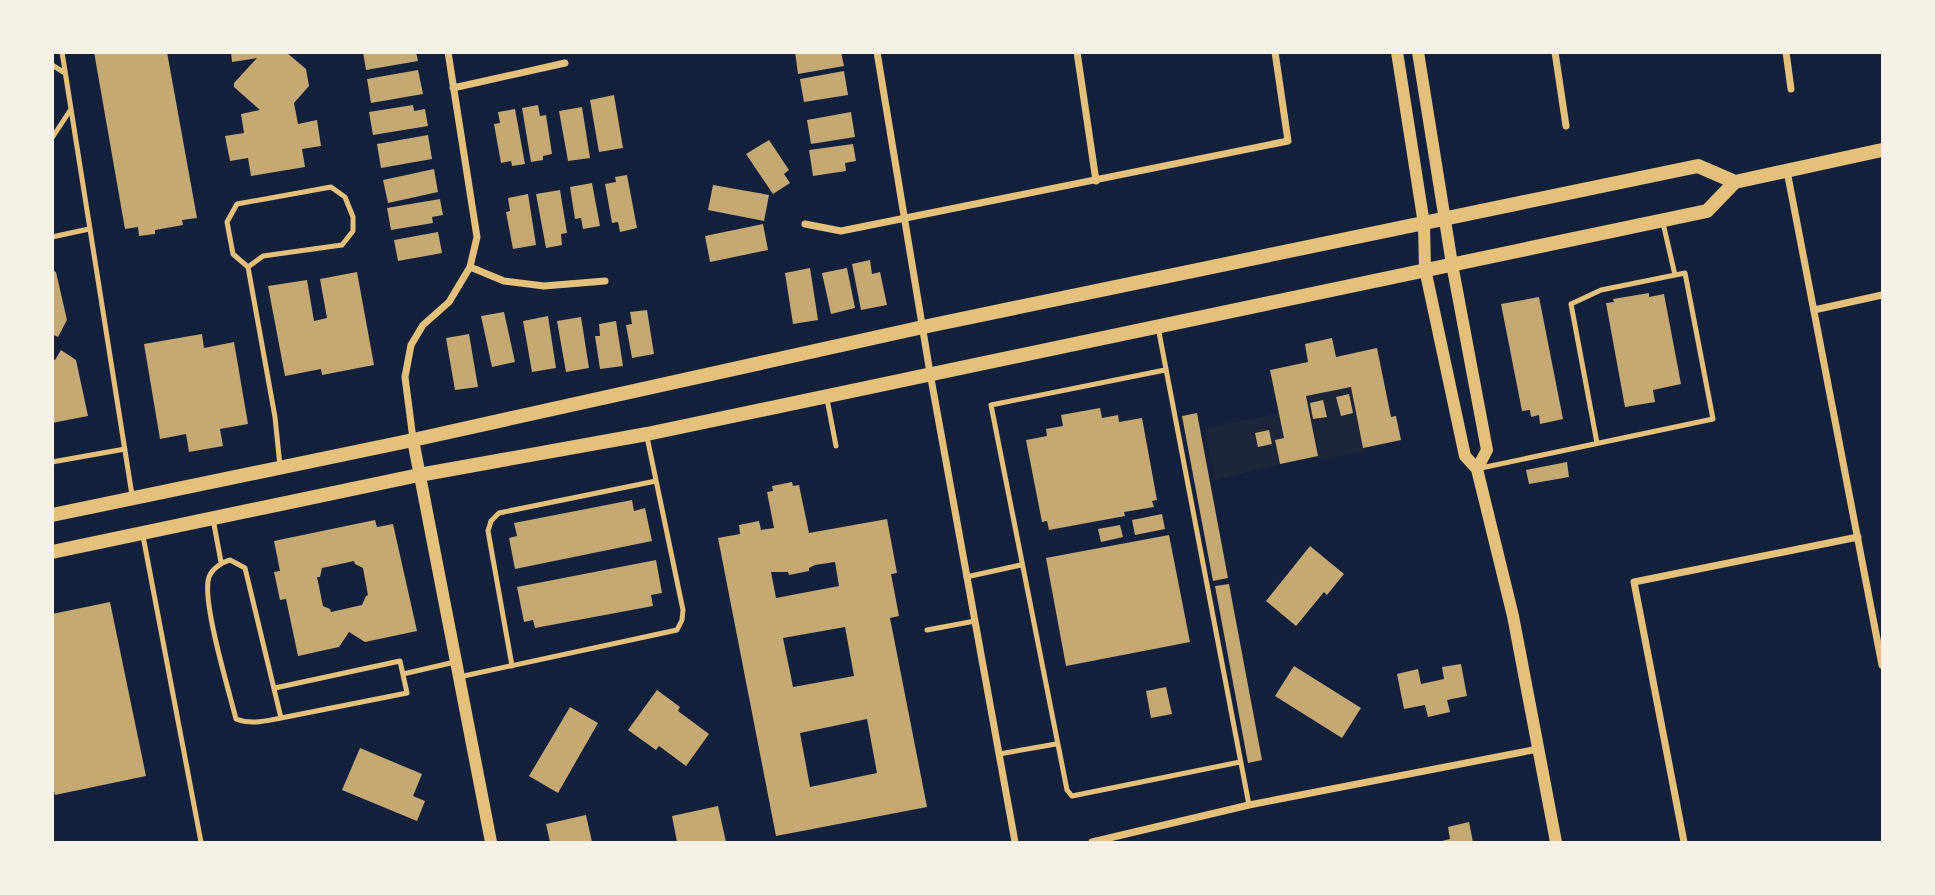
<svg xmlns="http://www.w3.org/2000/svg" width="1935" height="895" font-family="Figtree,sans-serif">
<rect width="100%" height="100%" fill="#14213d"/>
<!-- green -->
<path fill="#1d2539" d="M1351,387L1364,452L1319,460L1306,396Z
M1279,413L1284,438L1275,440L1280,464L1215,480L1205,428Z"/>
<!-- building -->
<path fill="#c6a872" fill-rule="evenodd" d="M94,52H167L197,218L182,220L183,225L155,230V234L139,236L138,227L125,229Z
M231,52H286L306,69L309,86L294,103L298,124L317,120L321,146L302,149L305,167L251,176L248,158L230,161L225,136L244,133L241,114L260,110L234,87V83L257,58L232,62Z
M363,52H416L418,61L366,70Z
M795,52H841L844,66L798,74Z
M418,70L423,94L371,103L367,79Z
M844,71L848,95L804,102L800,79Z
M614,95L623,148L599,152L590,100Z
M413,105L414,111L425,109L428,126L373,135L369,112Z
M538,105L540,116L546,115L552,154L543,156V160L531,162L522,108Z
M582,107L590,158L568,161L559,111Z
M515,109L525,164L512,166L511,161L501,163L494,124L500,123L498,112Z
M851,112L855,137L811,144L807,120Z
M428,135L432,159L381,168L377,144Z
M769,140L789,170L784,174L790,183L773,194L746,154Z
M853,144L856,161L845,163L846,171L813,176L809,150Z
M434,169L438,192L388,203L383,180Z
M627,175L637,228L620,232L618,222L612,223L605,184L616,182L615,177Z
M592,183L600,226L583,229L581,218L575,219L570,187Z
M713,185L769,195L764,221L708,210Z
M560,190L567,233L561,234L562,245L546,248L536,194Z
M528,194L536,245L513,249L506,212L510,211L508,198Z
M440,199L443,215L432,217L433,223L391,230L387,208Z
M763,224L768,250L710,262L705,236Z
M438,232L442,253L398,261L394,240Z
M870,260L872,274L880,272L887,305L861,310L852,264Z
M810,268L818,320L793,324L785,273Z
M847,268L855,308L831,314L822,273Z
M52,270L56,272L67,320L58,337L52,334Z
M357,272L374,365L322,375L321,369L285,376L268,286L307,280L314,321L327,318L320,279Z
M1649,293V297L1664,294L1681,384L1653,390L1655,402L1625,407L1606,303L1614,302L1613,299Z
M1539,297L1563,419L1540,424L1539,415L1531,417L1530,410L1522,411L1501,304Z
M647,310L654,354L632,358L626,325L632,324L630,312Z
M504,312L515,362L492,367L481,316Z
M548,316L556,368L532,372L523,321Z
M581,317L589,368L566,372L557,321Z
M616,321L623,366L600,369L595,336H600L599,324Z
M202,334L204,348L234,342L248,424L220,429L223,446L189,452L186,434L160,439L144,344Z
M469,334L478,387L455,390L446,338Z
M1332,338L1336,357L1377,348L1391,417L1396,416L1401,440L1363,448L1351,387L1306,396L1318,456L1280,464L1275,440L1284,438L1270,370L1308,362L1305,344Z
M61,350L76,360L88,416L52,423V358L55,360Z
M1349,394L1353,413L1341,416L1336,397Z
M1323,400L1327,417L1313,419L1310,403Z
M1100,408L1102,418L1118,415L1119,422L1142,418L1157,500L1152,501L1154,507L1124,512L1125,516L1049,530L1047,521L1042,522L1026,440L1047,436L1046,429L1063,426L1061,415Z
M1197,413L1228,578L1213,581L1182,416Z
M1269,430L1272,444L1258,447L1255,433Z
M1567,462L1569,477L1529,484L1526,470Z
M792,482L793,486L799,485L809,533L887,519L897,573L891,574L899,616L890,618L927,807L776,836L718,538L740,534L739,525L759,521L761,530L774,528L767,492L773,491L772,486ZM835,562L839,586L776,598L771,572H788L789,575L809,571V568L815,565ZM845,627L854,676L793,687L783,638ZM867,719L877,773L810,787L800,733Z
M632,500L634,511L645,508L652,541L515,569L509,538L517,536L514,523Z
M1162,514L1165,529L1135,535L1132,520Z
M375,520L377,527L393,524L417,631L365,642L349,632L339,647L298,656L286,599L280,600L274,572L280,571L274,541ZM354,561L355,564L363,568L368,595L366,596L362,605L331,612L330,609L323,606L317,577H320L322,568Z
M1120,525L1123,537L1101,542L1098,529Z
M1169,535L1190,642L1066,666L1046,558Z
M1310,546L1344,574L1327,595L1324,592L1296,626L1266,601Z
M656,560L662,593L651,595L653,606L535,628L533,620L524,622L517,587Z
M1229,584L1262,760L1248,763L1215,586Z
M110,602L146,776L55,795L52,784V614Z
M1461,664L1467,696L1447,700L1450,712L1428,717L1425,705L1404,709L1397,674L1418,669L1421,684L1444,679L1442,667Z
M1294,666L1361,708L1342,738L1275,696Z
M1166,687L1172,714L1151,718L1146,691Z
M657,690L680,707L678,711L709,734L686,766L659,746L656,750L628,730Z
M570,707L598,723L558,793L529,776Z
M360,748L422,774L413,796L425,801L417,821L342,790Z
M718,806L726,842H677L672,816Z
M586,815L592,842H550L546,824Z
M1469,822L1473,842H1438L1450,839L1448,827Z"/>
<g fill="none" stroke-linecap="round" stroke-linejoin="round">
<!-- service -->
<path stroke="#e5c07b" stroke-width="5" d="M62,52L132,495
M52,65L65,73
M52,138L71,109
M1663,223L1675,275
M52,237L89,229
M248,267L233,254L227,222L237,204L331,187L345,197L353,217V231L342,245L263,256L248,267L275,417L280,466
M1158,327L1249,805
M1165,370L991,405L1067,790L1072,796L1240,762
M827,399L836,446
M52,462L125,449
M1481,468L1713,419L1685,273L1601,290L1571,304L1597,443
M213,519L221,562
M143,536L201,842
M966,577L1021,565
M927,630L975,621
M512,666L488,531L491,521L499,513L656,481
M403,674L455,662
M459,677L677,630L682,620L683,610L647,437
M275,688L400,661L407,693L281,718C265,721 251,725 236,719C229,691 201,599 209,577C212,569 222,562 230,560L245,568L281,718
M999,754L1056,744"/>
<!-- minor -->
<path stroke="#e5c07b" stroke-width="7" d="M877,52L930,373L1015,842
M1077,52L1096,181
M1555,52L1566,126
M1786,52L1791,89
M453,88L565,63
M1787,171L1882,665
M805,224L841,231L1288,141L1275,52
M470,267L504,281L544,286L605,281
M1814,310L1882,295
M413,439L405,377L411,345L423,325L449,302L470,267L477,237L448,52
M1092,842L1249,805L1538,749
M1684,842L1634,582L1858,537"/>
<!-- tertiary -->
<path stroke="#e5c07b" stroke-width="12" d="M1397,52L1424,224L1425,269L1465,456L1477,469L1513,616L1556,842
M1418,52L1452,264L1487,450L1477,469
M413,440L491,842"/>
<!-- secondary -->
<path stroke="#e5c07b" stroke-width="14" d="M52,515L413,440L923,327L1698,166L1735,182
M52,552L419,475L647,434L1707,211L1735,182L1882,150"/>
</g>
<!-- border -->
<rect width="1935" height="895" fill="none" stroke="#f6f1e7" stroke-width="108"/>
</svg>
